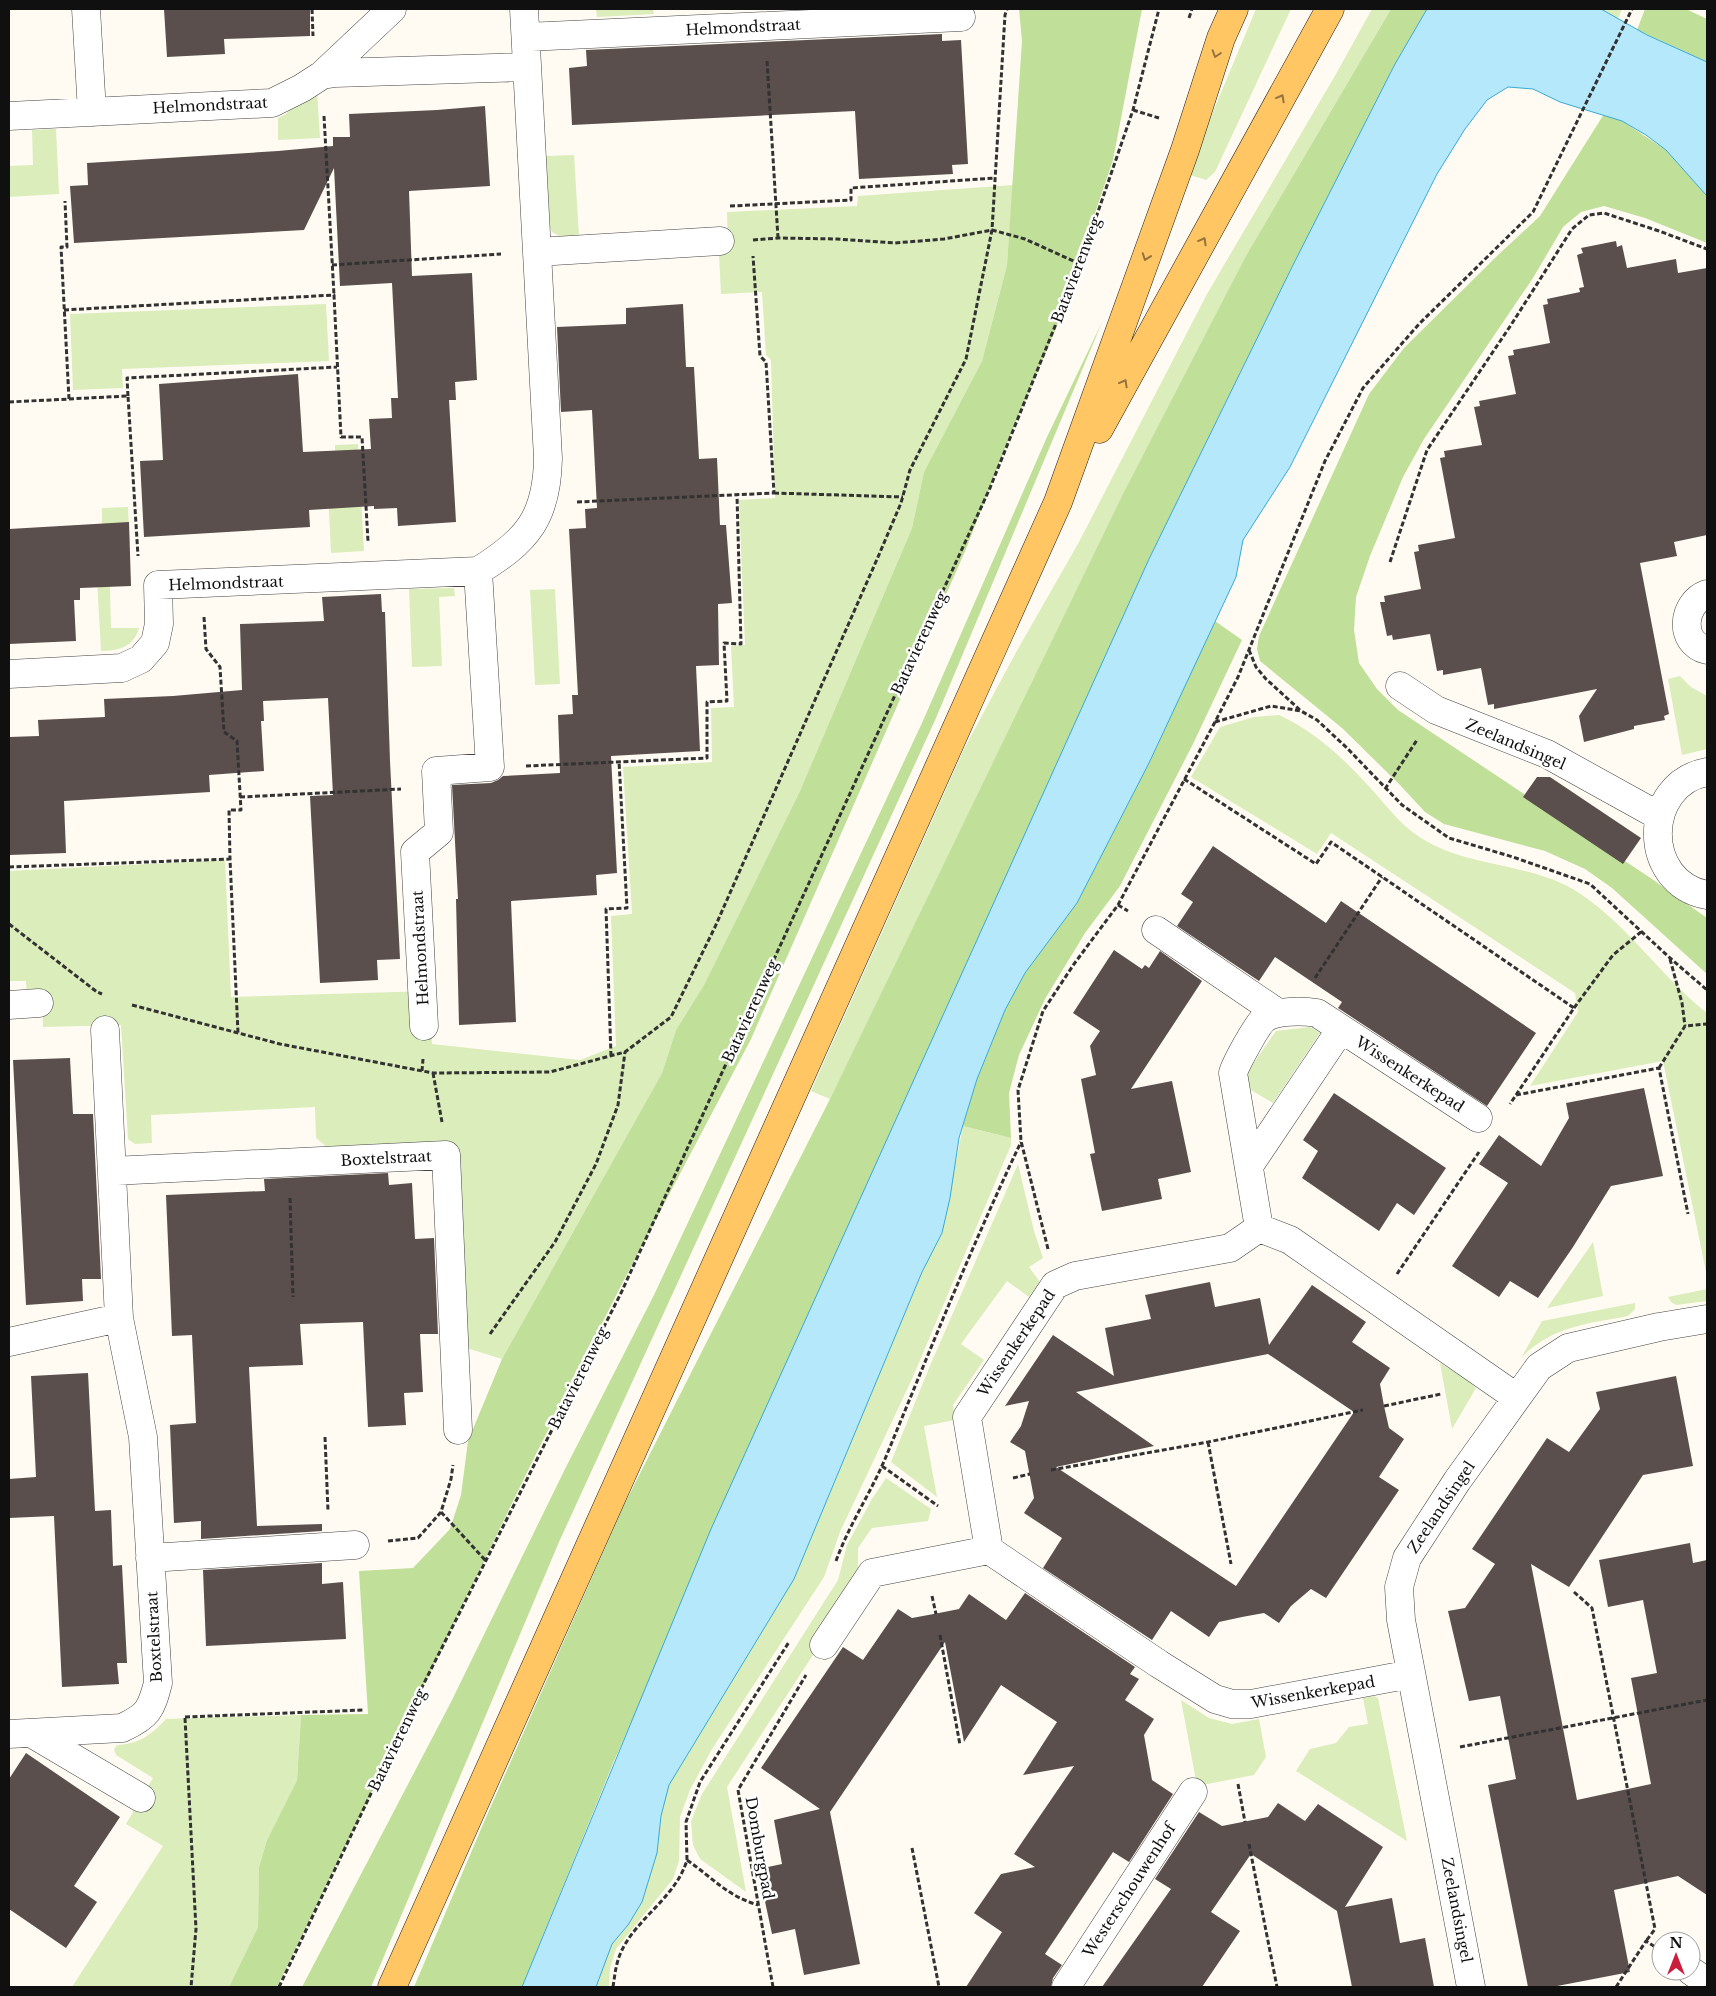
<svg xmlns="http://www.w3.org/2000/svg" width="1716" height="1996" font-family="'Libre Baskerville',serif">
<rect width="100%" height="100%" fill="#fffbf3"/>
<!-- green -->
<path fill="#daedba" d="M596,9H653L654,14L597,17Z
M1256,9H1291L1215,172L1206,180L1187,174Z
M1372,9H1391L1247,254L830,1099L811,1091L964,749L1019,647L1079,542L1207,294L1336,74Z
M1601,9H1622L1618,19Z
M317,92L320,138L278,140V118L286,114L298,102Z
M56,129L59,194L9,197V166L33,165L32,130Z
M574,155L579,236L561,237L552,232L550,227L546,156Z
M1013,185L1007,265L982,361L924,472L912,528L800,791L704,985L676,1030L662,1073L502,1359L460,1346L454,1146L334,1153L316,1138L315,1107L151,1115L152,1143L135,1144L128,1139L121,1025L43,1027L42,1000H27L26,981H9V871L225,860L231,997L429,991L432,1044L580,1060L616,1046L611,916L632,914L623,767L712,762L711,708L734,707L731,646L745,645L739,500L775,498L771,360L766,355L762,292L721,294L719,253L728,252L727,212L857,206L858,196Z
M326,304L329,361L122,369L123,388L73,390L70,314Z
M358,444L364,551L331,553L326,451H335V445Z
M128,507L130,553L110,587L111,628H139C134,647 118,651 101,651L94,524H102V508Z
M454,588L455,596L439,597L442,666L412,667L409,589Z
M555,589L560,684L535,685L530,590Z
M1680,676L1691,687L1707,696V749L1682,755L1668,679Z
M1279,715C1318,733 1347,762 1375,793C1389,809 1403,827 1421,838C1467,867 1526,863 1571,888C1624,919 1659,975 1707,1013V1277L1663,1061L1530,1086L1578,1012L1575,993L1331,833L1317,854L1191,777L1220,727L1254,717Z
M1310,1027L1320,1033L1273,1103L1251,1090L1246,1074L1276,1031Z
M963,1126L1011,1138V1145L912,1379L840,1532L824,1577L712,1749L690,1790L680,1817L679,1861L673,1879L616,1949L610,1968L609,1987H596L612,1944L628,1925L642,1902L657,1853L661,1816L669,1785L794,1579L922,1272L942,1233Z
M1018,1164L1034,1231L1043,1258L1029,1267L1040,1282L1029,1297L1007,1281L961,1344L984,1360L953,1405L955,1420L924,1426L937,1497L891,1462L929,1368Z
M1593,1242L1603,1296L1547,1308Z
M1707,1289V1301L1676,1305L1671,1302L1668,1297Z
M1635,1303V1309L1628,1316C1587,1324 1552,1326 1521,1358L1542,1321Z
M1440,1363L1467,1380L1476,1388L1452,1429Z
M886,1478L931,1509L928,1521L872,1528L858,1548V1575L841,1612L727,1787L746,1892L700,1859L693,1845L691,1821L702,1794L838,1580L847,1545L872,1499Z
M1374,1696L1378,1698L1407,1841L1296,1771L1310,1749L1336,1743L1349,1727L1368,1724L1363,1698Z
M1181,1700L1209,1718L1232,1724L1259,1719L1266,1757L1254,1775L1197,1786Z
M301,1715L297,1780L267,1840L259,1867L258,1927L229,1987H72L163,1846L126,1824L153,1778L116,1755L114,1749L117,1745C139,1744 151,1735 166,1719Z"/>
<!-- forest -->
<path fill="#c0df98" d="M1019,9H1142L1113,160L1055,331L1009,438L966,549L751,1039L624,1280L536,1454L277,1987H229L258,1927L259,1867L267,1840L297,1780L301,1715L368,1714L359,1571L413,1568L450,1529L461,1495L468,1441L502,1359L662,1073L676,1030L704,985L800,791L912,528L924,472L982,361L1007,265L1022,41Z
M1391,9H1427L1395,64L1293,265L1149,559L614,1761L522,1987H414L484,1822L624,1505L830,1099L1122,496L1247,254Z
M1645,9H1686L1707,19V62L1637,30Z
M1604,114L1622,121L1666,150L1707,196V243L1645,218L1604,206L1581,212L1563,227L1533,278L1424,439L1403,477L1370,556L1356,597L1354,630L1359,663L1377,689L1398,710L1652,879L1707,918V974L1612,888L1585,869L1545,851L1444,824L1425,812L1399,784L1342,728L1260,661L1257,649L1259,636L1369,394L1404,348L1497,256L1540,216Z
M1103,320L936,718L559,1542L371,1987H302L451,1702L565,1469L654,1295L922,723L1047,437Z
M1215,621L1242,640L1193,744L1120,886L1085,933L1045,999L1019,1055L1009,1093L1011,1138L963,1126L977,1079L1005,1010L1025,973L1077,903L1149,763Z"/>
<!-- water -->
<path fill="#b5e8fa" stroke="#37aad5" d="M1427,9H1601L1647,35L1707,62V196L1666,150L1646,135L1622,121L1560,102L1533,89L1508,87L1487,100L1465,129L1437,174L1290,467L1243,540L1236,577L1149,763L1077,903L1025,973L1005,1010L977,1079L959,1138L950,1198L942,1233L922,1272L794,1579L669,1785L661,1816L657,1853L642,1902L628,1925L612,1944L596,1987H522L711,1529L1149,559L1293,265L1395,64Z"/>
<!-- building -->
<path fill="#5a4f4c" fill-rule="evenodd" d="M164,9H310V36L224,39L225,54L167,57Z
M942,34V41L961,40L968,164L952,165L953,174L859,179L855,111L572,125L569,68L587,66L586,50Z
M485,106L490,186L409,191L412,276L472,273L477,380L455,382L456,400H449L456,522L398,526L397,508L374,509V506L309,510L310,527L144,537L140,461L163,460L159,384L298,374L303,452L371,449L369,419L392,418L391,398H398L392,283L340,286L334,168L304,230L74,243L70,186L88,185L87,163L278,151L333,146V137H350L349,114L437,110Z
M1616,241L1617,247L1622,245L1627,268L1676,259L1678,273L1707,268V535L1674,542L1677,556L1640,563L1669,714L1664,716L1665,720L1634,726V729L1584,742L1579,716L1597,689L1494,709V704L1488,705L1481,668L1443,675V670L1437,671L1430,634L1393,640L1392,635L1387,636L1380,602H1385L1384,596L1421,589L1414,552L1419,551L1418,545L1455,538L1440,458L1445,457L1444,451L1482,445L1474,407L1480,406L1479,401L1516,394L1508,356L1514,355L1513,350L1550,343L1543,305L1548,304L1547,299L1580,292L1579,288L1584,287L1577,255L1583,253L1581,248Z
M683,304L686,367H694L699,459L717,458L720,525H726L732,603L718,604L719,665L696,666L700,751L611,756L617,873L596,875L597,895L511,901L516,1022L459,1025L456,899H458L452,785L491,783L498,780L503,776L560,773L558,715L573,714L572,695H578L569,529L586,528L585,509L597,508L592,410L561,412L557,327L626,324V308Z
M129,522L131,586L80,588V600H74L76,641L9,644V529Z
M381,594L382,612H385L390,761L400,959L377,960L378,980L320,983L310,796L333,795L328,698L263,701L264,721H261L264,771L209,775L210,792L64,801L66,853L9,855V737L39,736L38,720L105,717L104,699L173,696L242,690L240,624L324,621L322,597Z
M1537,777H1550L1641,838L1623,864L1523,797Z
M1213,846L1326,923L1341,901L1536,1033L1487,1106L1338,1008L1342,1002L1275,957L1259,981L1177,926L1193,902L1181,894Z
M1114,950L1142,969L1145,965L1149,968L1160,951L1202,981L1131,1089L1172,1081L1191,1172L1158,1179L1162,1199L1102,1211L1090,1154L1095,1153L1081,1079L1096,1075L1090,1046L1100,1031L1073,1013Z
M70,1058L73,1114H93L101,1279H82L83,1301L26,1305L13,1060Z
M1644,1088L1663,1176L1611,1186L1573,1247L1538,1298L1510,1281L1499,1297L1452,1266L1508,1183L1479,1164L1499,1135L1541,1166L1569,1118L1566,1103Z
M1334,1093L1446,1168L1414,1215L1397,1203L1379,1231L1302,1178L1318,1151L1303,1140Z
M388,1173L389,1185L412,1183L415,1239L434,1238L438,1334H420L423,1392L404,1393L406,1425L368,1427L363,1322L300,1324L303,1365L249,1367L257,1526L322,1524V1531L201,1539V1521L174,1523L170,1425L196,1423L192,1335L172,1336L166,1195L265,1191L264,1179Z
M1210,1282L1215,1307L1260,1298L1269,1345L1312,1285L1366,1322L1352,1342L1390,1368L1380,1384L1384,1406L1389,1428L1404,1439L1379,1477L1399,1490L1326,1598L1311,1589L1291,1606L1279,1623L1264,1613L1242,1617L1219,1622L1209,1637L1171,1611L1152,1640L1043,1568L1062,1538L1024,1513L1034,1498L1025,1451L1010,1442L1021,1426L1029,1401L1005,1406L1053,1335L1114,1376L1105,1328L1151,1319L1145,1295ZM1268,1354L1354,1412L1236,1586L1056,1467L1154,1446L1076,1392Z
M88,1373L95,1511L111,1510L113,1566L122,1565L127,1663H117L119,1684L62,1687L54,1516L9,1518V1479L36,1477L31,1376Z
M1676,1376L1693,1466L1643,1475L1569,1587L1531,1564L1577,1800L1651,1784L1631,1678L1657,1673L1643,1600L1608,1607L1599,1560L1690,1543L1693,1563L1707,1560V1895L1678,1876L1614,1890L1630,1972L1552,1987H1528L1488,1785L1516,1779L1500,1696L1469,1701L1448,1611L1465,1608L1495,1564L1472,1549L1547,1438L1569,1452L1600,1409L1596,1392Z
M322,1563V1584L343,1582L346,1639L206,1646L203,1570Z
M1025,1593L1135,1667L1130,1674L1139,1679L1125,1700L1154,1719L1144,1735L1152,1780L1173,1794L1129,1862L1113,1852L1045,1954L1062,1965L1053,1978L1051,1987H966L1002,1932L974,1913L1001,1874L1035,1867L1014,1854L1074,1766L1023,1775L1057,1722L1001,1685L964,1742L945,1642L830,1812L860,1964L804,1975L795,1929L772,1934L758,1869L782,1864L774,1820L820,1809L761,1768L843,1647L863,1660L898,1609L912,1618L939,1613L959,1609L969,1594L1006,1620Z
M26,1753L120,1817L74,1886L97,1902L66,1948L9,1909V1779Z
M1278,1803L1305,1821L1318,1804L1383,1847L1345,1907L1392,1898L1400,1943L1425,1938L1434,1987H1352L1337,1911L1251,1854L1211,1912L1240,1931L1202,1987H1102L1171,1889L1155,1879L1199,1812L1222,1826L1268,1817Z"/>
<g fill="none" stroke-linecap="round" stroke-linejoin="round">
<defs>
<path id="minor" d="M86,9L92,112
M526,37L961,17
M322,75L392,9
M9,116L272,103L302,88L322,75L335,73L527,67
M537,252L720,241
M1707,594C1682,603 1678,643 1707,650
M9,674L122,668L141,659L155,643L159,624L158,585L478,571C527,541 547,518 548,458L524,9
M1400,686L1436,710L1547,754L1659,816
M1707,772C1642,784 1641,883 1707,895
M1156,930L1278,1013
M9,1005L39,1003
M424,1026L415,852L439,832L436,771L490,767L478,571
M105,1030L119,1318
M1249,1166L1341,1029
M112,1171L446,1155L458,1430
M1259,1228L1233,1073C1236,1063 1257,1025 1264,1019C1275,1010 1304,1011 1317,1013L1478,1118
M1259,1228L1290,1240L1516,1397
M9,1342L119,1318L143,1437L158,1683C151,1710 148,1716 122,1728L9,1734
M989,1550L967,1417L1055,1285L1075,1276L1230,1248L1259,1228
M150,1558L355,1545
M824,1645L872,1573L989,1550L1159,1664L1215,1699L1232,1704H1251L1411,1674
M31,1733L141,1798
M1691,1971L1707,1982
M1066,1987L1193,1792
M1471,1987L1401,1620L1399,1587L1407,1558L1457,1481L1539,1367L1568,1348L1659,1327L1707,1319"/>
<path id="major" d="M1099,429L1330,9
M392,1987L1058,502L1185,150L1221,38L1234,9"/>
</defs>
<!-- minor casing -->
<use href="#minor" stroke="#434343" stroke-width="29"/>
<!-- major casing -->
<use href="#major" stroke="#212121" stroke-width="29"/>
<!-- path -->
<path stroke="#323232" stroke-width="3" stroke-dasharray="5 2.5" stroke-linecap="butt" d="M312,9L313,36
M1189,18L1192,9
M767,61L778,238
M1133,110L1159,118
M324,116L334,295
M730,206L851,200V188L995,178
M753,240L778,238L837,239L895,243L944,239L992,230L1025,239L1080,264
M332,265L501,254
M64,310L334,295L341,437H362L368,541
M128,396L127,378L337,367
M69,399L128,396L138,556
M9,402L69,399L61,247H67L65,201
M774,493L903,497
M577,502L774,493L766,362L760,356L753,256
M1390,562L1427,450L1511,325L1572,229L1589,215L1604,213L1659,231L1707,249
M204,617L206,649L220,667L224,732L237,741L241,810H229L230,859
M1249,650L1256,667L1266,679L1300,710
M1215,722L1271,706L1301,711L1317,720L1347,748L1402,805L1449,838L1513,857L1590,884L1670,958L1707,990
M526,766L707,758V702L727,701L724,643L741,644L737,495
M1184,779L1316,864L1331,842L1574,1008L1510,1104
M1385,789L1417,740
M240,797L401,789
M9,867L230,859L238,1033
M1118,905L1128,911
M9,924L97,992L102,994
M1670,959L1682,1003L1685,1026
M1315,978L1382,877
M132,1005L280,1044L433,1073L550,1072L625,1052L671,1017L715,927L878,557L901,503L910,470L966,359L992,230L1005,15L1007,9
M1574,1008L1613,955L1641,932
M611,1056L606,909L627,908L619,761
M1659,1068L1685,1026L1707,1024
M422,1071L423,1059
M433,1073L442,1122
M1516,1095L1659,1068L1688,1214
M290,1198L293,1297
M1048,1249L1021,1141L1018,1090L1043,1011L1074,964L1118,905L1215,722L1238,677L1325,461L1363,388L1419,324L1533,212L1632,9
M1397,1274L1479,1152
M490,1334L555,1242L596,1164L618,1105L625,1052
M1384,1406L1441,1394
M325,1437L328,1511
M1208,1442L1231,1564
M882,1466L938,1506
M1051,1470L1208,1442L1363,1410
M1013,1478L1030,1474
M441,1512L486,1561
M388,1541L418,1538L441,1512L451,1479L453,1465
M836,1561C849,1525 870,1494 885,1459C929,1353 972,1245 1021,1142
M1574,1592L1592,1608L1655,1929L1646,1941
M932,1596L936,1614
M940,1635L960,1745
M185,1717L364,1710
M185,1718L196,1929L191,1987
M1460,1747L1707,1700
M1238,1784L1245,1822
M1249,1844L1277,1987
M912,1848L939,1987
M687,1860C713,1878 727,1896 758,1905
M279,1987L413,1705L621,1293L990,488L1080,264L1133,110L1159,9
M613,1987C615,1974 616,1962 622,1950C638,1917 676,1897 687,1860L686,1822L700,1782L789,1642
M773,1987L738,1790L806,1675
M1616,1987L1646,1941L1661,1951"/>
<!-- minor -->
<use href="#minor" stroke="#fff" stroke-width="28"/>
<!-- major -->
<use href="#major" stroke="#ffc663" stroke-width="28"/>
</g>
<!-- one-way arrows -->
<defs><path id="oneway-chevron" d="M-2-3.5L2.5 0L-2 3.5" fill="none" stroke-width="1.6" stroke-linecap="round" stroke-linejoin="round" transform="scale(1.25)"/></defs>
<g stroke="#93743e">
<use href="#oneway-chevron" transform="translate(1216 54) rotate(108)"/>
<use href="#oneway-chevron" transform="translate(1281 98) rotate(-61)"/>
<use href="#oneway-chevron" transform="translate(1203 241) rotate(-61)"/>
<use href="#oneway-chevron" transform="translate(1146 257) rotate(110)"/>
<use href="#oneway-chevron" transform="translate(1124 383) rotate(-61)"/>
</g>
<g text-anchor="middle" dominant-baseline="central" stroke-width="5" stroke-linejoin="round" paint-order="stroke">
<!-- street labels -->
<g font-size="15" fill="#101010" stroke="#fff">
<text transform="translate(743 27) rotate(-3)">Helmondstraat</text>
<text transform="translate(210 105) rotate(-3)">Helmondstraat</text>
<text transform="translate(1076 270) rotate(-69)">Batavierenweg</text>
<text transform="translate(226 583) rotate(-2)">Helmondstraat</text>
<text transform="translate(919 643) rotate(-65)">Batavierenweg</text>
<text transform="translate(1516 744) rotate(23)">Zeelandsingel</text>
<text transform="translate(420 948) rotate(-93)">Helmondstraat</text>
<text transform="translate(750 1011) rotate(-65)">Batavierenweg</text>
<text transform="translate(1410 1074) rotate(33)">Wissenkerkepad</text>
<text transform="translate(386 1158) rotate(-3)">Boxtelstraat</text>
<text transform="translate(1016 1343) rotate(-56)">Wissenkerkepad</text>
<text transform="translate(578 1378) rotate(-63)">Batavierenweg</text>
<text transform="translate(1441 1507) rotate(-56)">Zeelandsingel</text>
<text transform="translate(154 1637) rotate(-93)">Boxtelstraat</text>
<text transform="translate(1313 1692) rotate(-10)">Wissenkerkepad</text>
<text transform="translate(397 1740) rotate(-64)">Batavierenweg</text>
<text transform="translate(760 1848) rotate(80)">Domburgpad</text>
<text transform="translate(1129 1890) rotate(-57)">Westerschouwenhof</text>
<text transform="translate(1457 1910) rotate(79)">Zeelandsingel</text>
</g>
</g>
<!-- border -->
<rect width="1716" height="1996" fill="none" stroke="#101010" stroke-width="20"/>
<!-- north arrow -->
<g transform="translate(1676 1956)"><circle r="24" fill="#ffffff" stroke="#9f9f9f"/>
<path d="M0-4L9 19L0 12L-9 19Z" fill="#ca1e3c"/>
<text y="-8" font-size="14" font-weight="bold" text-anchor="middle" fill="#101010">N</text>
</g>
</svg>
